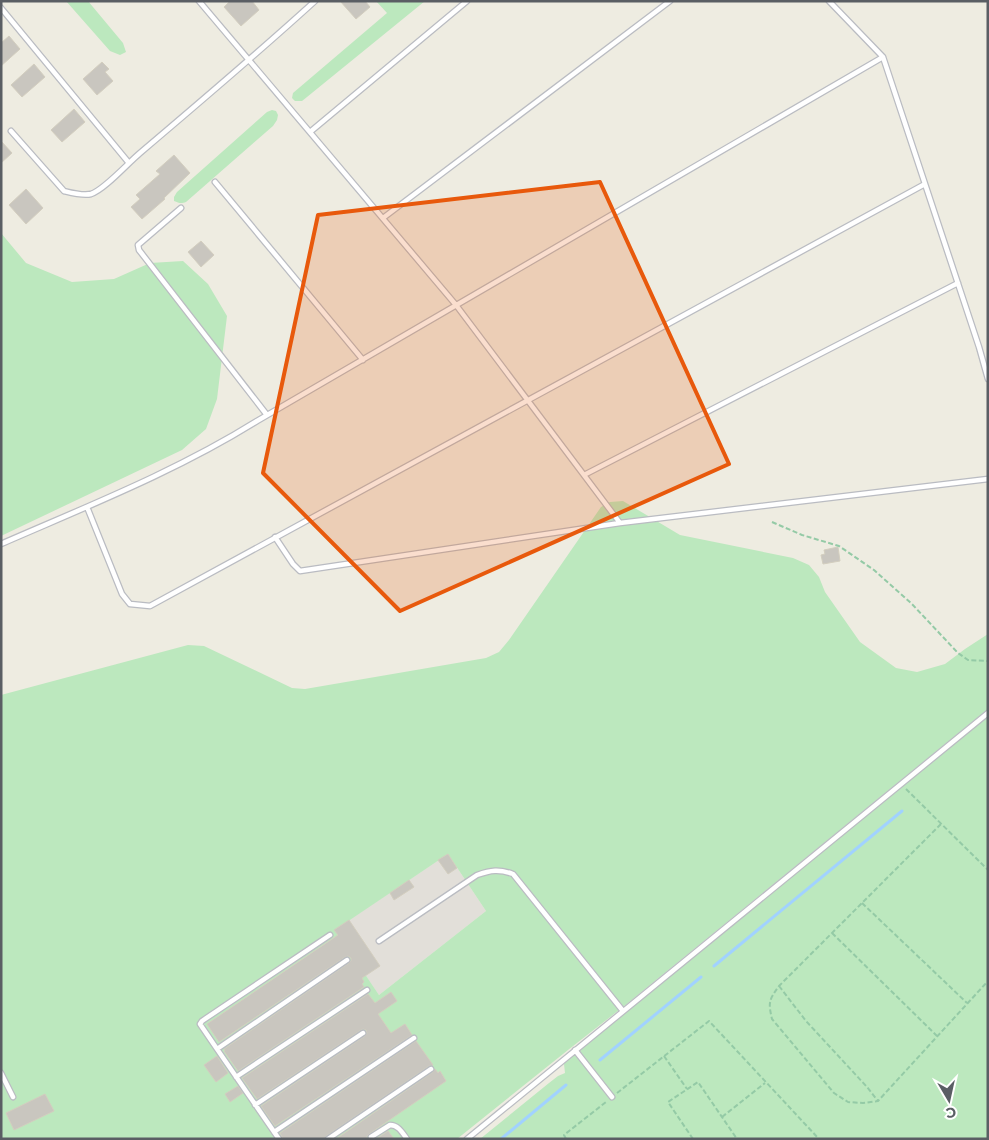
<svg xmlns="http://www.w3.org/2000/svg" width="989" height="1140" font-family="Montserrat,sans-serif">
<rect width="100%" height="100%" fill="#eeece1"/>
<!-- industrial -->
<path fill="#e2dfd9" d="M448,854L486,911L379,995L334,930Z"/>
<!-- green -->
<path fill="#bce8be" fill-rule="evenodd" d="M66,1H88L123,43L126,52L120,55L110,51Z
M376,1H425L307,97L302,101H295L292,98L293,93L387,13Z
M272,110L276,111L278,115L277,120L273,126L186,202C181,204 179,203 174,201V197L177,192L267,112Z
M1,233L26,263L72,282L114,279L150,263L183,261L208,284L227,316L217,399L206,429L182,450L1,536Z
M623,501L680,535L793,558L809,565L819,577L825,592L860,642L896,668L917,672L945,664L965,649L988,634V709L628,1003L568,1050L457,1139H1V695L188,645L204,646L292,688L305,689L486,658L499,652L509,640L601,507L610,502ZM448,854L486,911L379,995L335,930Z
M988,716V1139H480L549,1083L558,1076L565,1073L564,1064L566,1058L629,1009Z"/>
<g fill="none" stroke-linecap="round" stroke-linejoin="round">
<!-- stream -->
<path stroke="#a1d2ff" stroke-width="3" d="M714,966L902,811
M600,1060L701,977
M501,1139L566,1085"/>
</g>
<!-- building -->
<path fill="#c9c6bf" stroke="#d3cebf" d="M230,1H252L259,10L241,26L224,7Z
M340,1H365L370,7L356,19Z
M9,36L20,49L1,66V43Z
M102,62L109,69L105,72L113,81L97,95L83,79Z
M34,64L45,77L22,97L11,85Z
M74,109L85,122L62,142L51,130Z
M1,141L12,153L1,163Z
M174,155L190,173L164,198L165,199L142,219L131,207L140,199L136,195L160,174L156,171Z
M26,189L43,208L26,224L9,205Z
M201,241L214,255L201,267L188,252Z
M838,547L840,561L823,564L821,555L825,554L824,550Z
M448,854L457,868L448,874L438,860Z
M409,880L414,887L394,900L390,893Z
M349,920L380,966L362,978L364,982L362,984L364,987L238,1071L224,1051H225L224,1049L349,963L351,961V958L348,956L345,957L219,1042L207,1024L338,935L334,930Z
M391,992L397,1001L378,1014L391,1033L405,1024L412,1035L275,1126L261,1106L365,1036L367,1033L366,1030L363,1029L361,1030L257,1099L242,1078L368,994L375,1003Z
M416,1041L433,1065L429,1066L326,1136L324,1139H283L280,1133Z
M217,1056L228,1073L216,1082L204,1065Z
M435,1069L438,1073L440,1071L446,1081L369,1134L367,1136V1139H336L433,1072Z
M238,1086L243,1093L230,1102L225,1094Z
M45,1094L54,1111L14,1130L6,1113Z
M388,1131L394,1139H376Z"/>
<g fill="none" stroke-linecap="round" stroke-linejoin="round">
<defs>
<path id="service" d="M199,1L456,305L620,523L988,479
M829,1L883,57L979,347L988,379
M1,8L129,163
M11,131L64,191C72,193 83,196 91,194C104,190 128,163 140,153C199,103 258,53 315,1
M310,132L467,1
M215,182L363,360
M181,208L138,245L139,250L267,415
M383,218L670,1
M584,475L958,283
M87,507L122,594L130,604L150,606L925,184
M275,537L293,564L300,571L620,523
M1,544C88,506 177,471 257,421L883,57
M379,941L477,875C491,870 499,869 513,874L623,1011
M217,1049L202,1027L200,1024L202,1021L330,935
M575,1050L612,1097
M1,1073L13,1097
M236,1077L367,990
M255,1105L363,1033
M274,1132L414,1038
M371,1137L390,1125C398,1125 402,1132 407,1139
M279,1139L217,1049L347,960
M328,1139L431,1069
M467,1139L988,713"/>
</defs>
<!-- service casing -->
<use href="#service" stroke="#babcc2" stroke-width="7"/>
<!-- path -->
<path stroke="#94caa6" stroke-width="2" stroke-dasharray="5 2.5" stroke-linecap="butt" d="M772,522L802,535L839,546L874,570L911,603L958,653L968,660L988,661
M906,789L988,870
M941,824L779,986C769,1000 768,1002 772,1019L834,1093L848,1102L863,1103L878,1101L988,981
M862,903L967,1003
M832,933L937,1036
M779,986L806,1021L867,1087L878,1101
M664,1056L687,1089
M617,1093L709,1021L819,1139
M722,1117L765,1083
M566,1139L564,1135L606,1102
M693,1139L668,1102L698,1082L737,1139"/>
<!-- service -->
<use href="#service" stroke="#fff" stroke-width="4.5"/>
</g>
<!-- marked area -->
<path fill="#e8590c" fill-opacity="0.2" stroke="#e8590c" stroke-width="4" stroke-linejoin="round" d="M600,182L729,464L400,611L263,473L318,215Z"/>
<!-- border -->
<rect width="989" height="1140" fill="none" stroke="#5a5e64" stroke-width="5"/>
<!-- north arrow -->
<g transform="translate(949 1100) rotate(171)" stroke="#ffffff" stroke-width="4" paint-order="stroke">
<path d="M0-4L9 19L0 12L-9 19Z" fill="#5a5e64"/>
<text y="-8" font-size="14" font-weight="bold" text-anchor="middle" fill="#5a5e64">С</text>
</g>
</svg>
